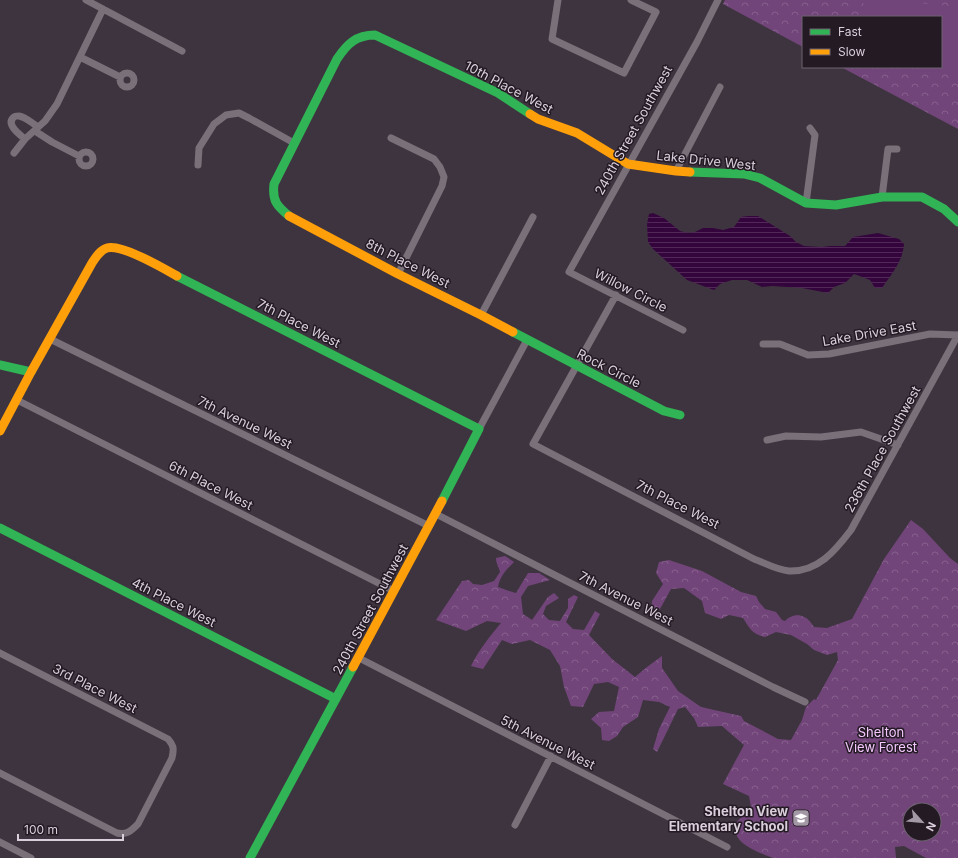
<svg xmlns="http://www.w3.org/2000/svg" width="958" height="858" font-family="Inter,sans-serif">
<defs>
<pattern id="forest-crowns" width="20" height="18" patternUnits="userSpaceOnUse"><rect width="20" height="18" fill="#72457a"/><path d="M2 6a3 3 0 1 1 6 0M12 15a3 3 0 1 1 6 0" fill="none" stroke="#865f8c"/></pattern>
<pattern id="water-rules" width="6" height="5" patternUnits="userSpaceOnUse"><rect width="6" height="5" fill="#34053c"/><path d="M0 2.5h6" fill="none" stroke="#512858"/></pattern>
</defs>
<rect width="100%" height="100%" fill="#3e343f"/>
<!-- forest -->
<path fill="url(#forest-crowns)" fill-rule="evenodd" d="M725,0H958V129L841,67H941V17H803V47L723,4Z
M911,520L923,529L950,558L958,564V858H926L904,846L895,847L896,858H773C762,854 740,846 736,834C735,831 735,828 734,825L751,807L749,796L723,784L744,745L722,726L698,727L694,718L685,707L678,709L657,752L653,749L659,729L670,707L659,702L643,700L638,717L623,727L617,736L609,741L602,740L601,728L591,719L599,712L614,711L619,687L608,682L594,684L583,707L571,706L564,687L560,666L550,650L530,640L512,644L502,640L483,669L471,666C479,650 490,636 501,623L487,621L466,631L436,620L462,581L469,580L473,584L482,585L494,581L500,572C499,567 496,564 496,558L505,556L514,562C506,570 500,576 498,587L509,591L516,593L528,573H539L550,580L528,586L521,597L523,614L532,620L548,597L554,593L559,598L546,606L543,614L549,620L560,621L568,608V599L574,595L578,597L566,622L573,629L584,630L595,611L600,614L589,635L612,659L635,677L647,667L662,656V668L678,691L701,707L741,716L744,721L778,739L791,740L802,720L806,707L814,699L816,700L838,660L837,652L827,655L814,650L807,644L791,635L776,632L765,637C752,634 750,629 743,618L729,615L721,619L705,613L702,601L684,588L671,589L660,609L651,610L652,601L663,584L656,573L659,562L669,560L702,571L741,592L756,596L759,602L765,609L776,612L782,620L785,621C789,616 798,613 804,617C809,619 811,623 814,627L827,628L852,619L884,559ZM910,810H934V834H910Z"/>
<!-- pitch -->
<path fill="#72457a" d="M864,0H889L958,7V74L947,73L920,67H941V17H862Z"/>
<!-- water -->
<path fill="url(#water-rules)" d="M653,213L664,218L680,231L688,233L695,232L703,228H713L723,230L734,227L741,217L748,216H758L790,236L796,242L804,246L822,247L830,246H845L853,237L878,233L899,239L904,244C903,261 891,275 882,288H875L870,280L854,274L845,283L834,287L828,293L802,288L772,286L762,287L747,280H732L720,284L714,290L687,280L653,249L648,242L647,224L649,214Z"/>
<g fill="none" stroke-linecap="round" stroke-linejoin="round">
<!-- street -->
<path stroke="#79707a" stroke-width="7" d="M86,0L182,51
M558,0L552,39L624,73L656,12L631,0
M80,57L120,77
M120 80a7 7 0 1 1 14 0a7 7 0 1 1-14 0Z
M35,131L52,142L79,156
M391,138L434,159L440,167L444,177L442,186L398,274
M25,139C20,135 5,124 14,117C15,116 17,116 19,116C26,117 33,124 38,127
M79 159a7 7 0 1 1 14 0a7 7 0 1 1-14 0Z
M14,153L25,139L45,121L57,104L103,9
M198,165L199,148L214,124L226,115L239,113L249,118L294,143
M676,171L720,87
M882,197L888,149H897
M806,203L815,135L810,128
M616,295L533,444L754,559C765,563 777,570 789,571C818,572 835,551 851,530L958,335
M481,315L533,217
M683,330L569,272L697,42L718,0
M50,339L429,526
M763,344H780L808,355L829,354L930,334L958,335
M17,400L394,591
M479,429L527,340
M767,440L786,436L821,437L861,432L898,445
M436,514L773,687L805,702
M0,653L168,739C174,746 174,749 172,758L138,824C131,831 127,835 117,833L0,773
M359,658L727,847
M515,825L551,756
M0,842L31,858"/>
<!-- fast -->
<path stroke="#30b455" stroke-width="9" d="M690,172L744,174L760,178L806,203L836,205L882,197H922L944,209L958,222
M289,216C277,206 272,201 274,184L337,59C347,44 356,35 375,35L498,93L530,114
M177,276L479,429L442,501
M513,332L664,411L680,415
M0,365L31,372
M0,528L336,699
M250,858L353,667"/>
<!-- slow -->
<path stroke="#ff9f0a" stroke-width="9" d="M530,114L538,119L577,133L628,164L676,171L690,172
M289,216L398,274L481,315L513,332
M0,431L31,372L92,263C96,257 100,250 107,248C122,244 163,268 177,276
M353,667L442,501"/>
</g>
<!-- icons -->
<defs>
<symbol id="school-square" viewBox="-11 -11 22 22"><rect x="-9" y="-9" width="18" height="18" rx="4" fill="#a398a5" stroke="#231a24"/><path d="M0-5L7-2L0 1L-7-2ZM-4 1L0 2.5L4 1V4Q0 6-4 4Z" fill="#fff"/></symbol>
</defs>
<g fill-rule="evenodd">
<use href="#school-square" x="791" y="808" width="20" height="20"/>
</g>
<g text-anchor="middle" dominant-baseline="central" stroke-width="3" stroke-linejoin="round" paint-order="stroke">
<!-- street labels -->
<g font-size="13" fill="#dacedc" stroke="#231a24">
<text transform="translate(509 87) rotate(28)">10th Place West</text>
<text transform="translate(633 130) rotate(-61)">240th Street Southwest</text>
<text transform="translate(706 160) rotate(6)">Lake Drive West</text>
<text transform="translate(408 263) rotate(27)">8th Place West</text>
<text transform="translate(631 290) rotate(27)">Willow Circle</text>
<text transform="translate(299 323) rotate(27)">7th Place West</text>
<text transform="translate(869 333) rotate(-10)">Lake Drive East</text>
<text transform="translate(609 368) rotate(27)">Rock Circle</text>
<text transform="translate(245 422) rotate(26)">7th Avenue West</text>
<text transform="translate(882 449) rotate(-61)">236th Place Southwest</text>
<text transform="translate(211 485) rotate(27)">6th Place West</text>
<text transform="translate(678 504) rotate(27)">7th Place West</text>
<text transform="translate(626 598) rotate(27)">7th Avenue West</text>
<text transform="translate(174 602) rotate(27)">4th Place West</text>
<text transform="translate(370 609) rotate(-62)">240th Street Southwest</text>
<text transform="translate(95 688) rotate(27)">3rd Place West</text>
<text transform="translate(548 742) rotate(27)">5th Avenue West</text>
</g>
<!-- park labels -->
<g font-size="13" fill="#f4c7fd" stroke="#231a24">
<text x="881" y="732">Shelton<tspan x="881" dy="15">View Forest</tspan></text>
</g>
<!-- poi labels -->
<g font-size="13" font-weight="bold" fill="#dacedc" stroke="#231a24" text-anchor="end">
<text x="788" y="811">Shelton View<tspan x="788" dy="15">Elementary School</tspan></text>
</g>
</g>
<!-- legend -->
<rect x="802" y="16" width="140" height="52" fill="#231a24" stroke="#6c626e"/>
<rect x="810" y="29" width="20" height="6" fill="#30b455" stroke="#6c626e"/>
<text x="838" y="36" font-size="12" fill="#dacedc">Fast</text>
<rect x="810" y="49" width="20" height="6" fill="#ff9f0a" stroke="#6c626e"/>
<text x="838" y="56" font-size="12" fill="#dacedc">Slow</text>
<!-- north arrow -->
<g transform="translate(922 822) rotate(117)"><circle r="19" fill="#231a24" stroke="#6c626e"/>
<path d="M0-3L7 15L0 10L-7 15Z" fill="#a398a5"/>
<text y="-6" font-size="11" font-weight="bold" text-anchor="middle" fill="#dacedc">N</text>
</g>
<!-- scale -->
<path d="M18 834v6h105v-6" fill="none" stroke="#dacedc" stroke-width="2"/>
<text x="24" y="834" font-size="12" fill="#dacedc" stroke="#231a24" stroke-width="3" paint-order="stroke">100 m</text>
</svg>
